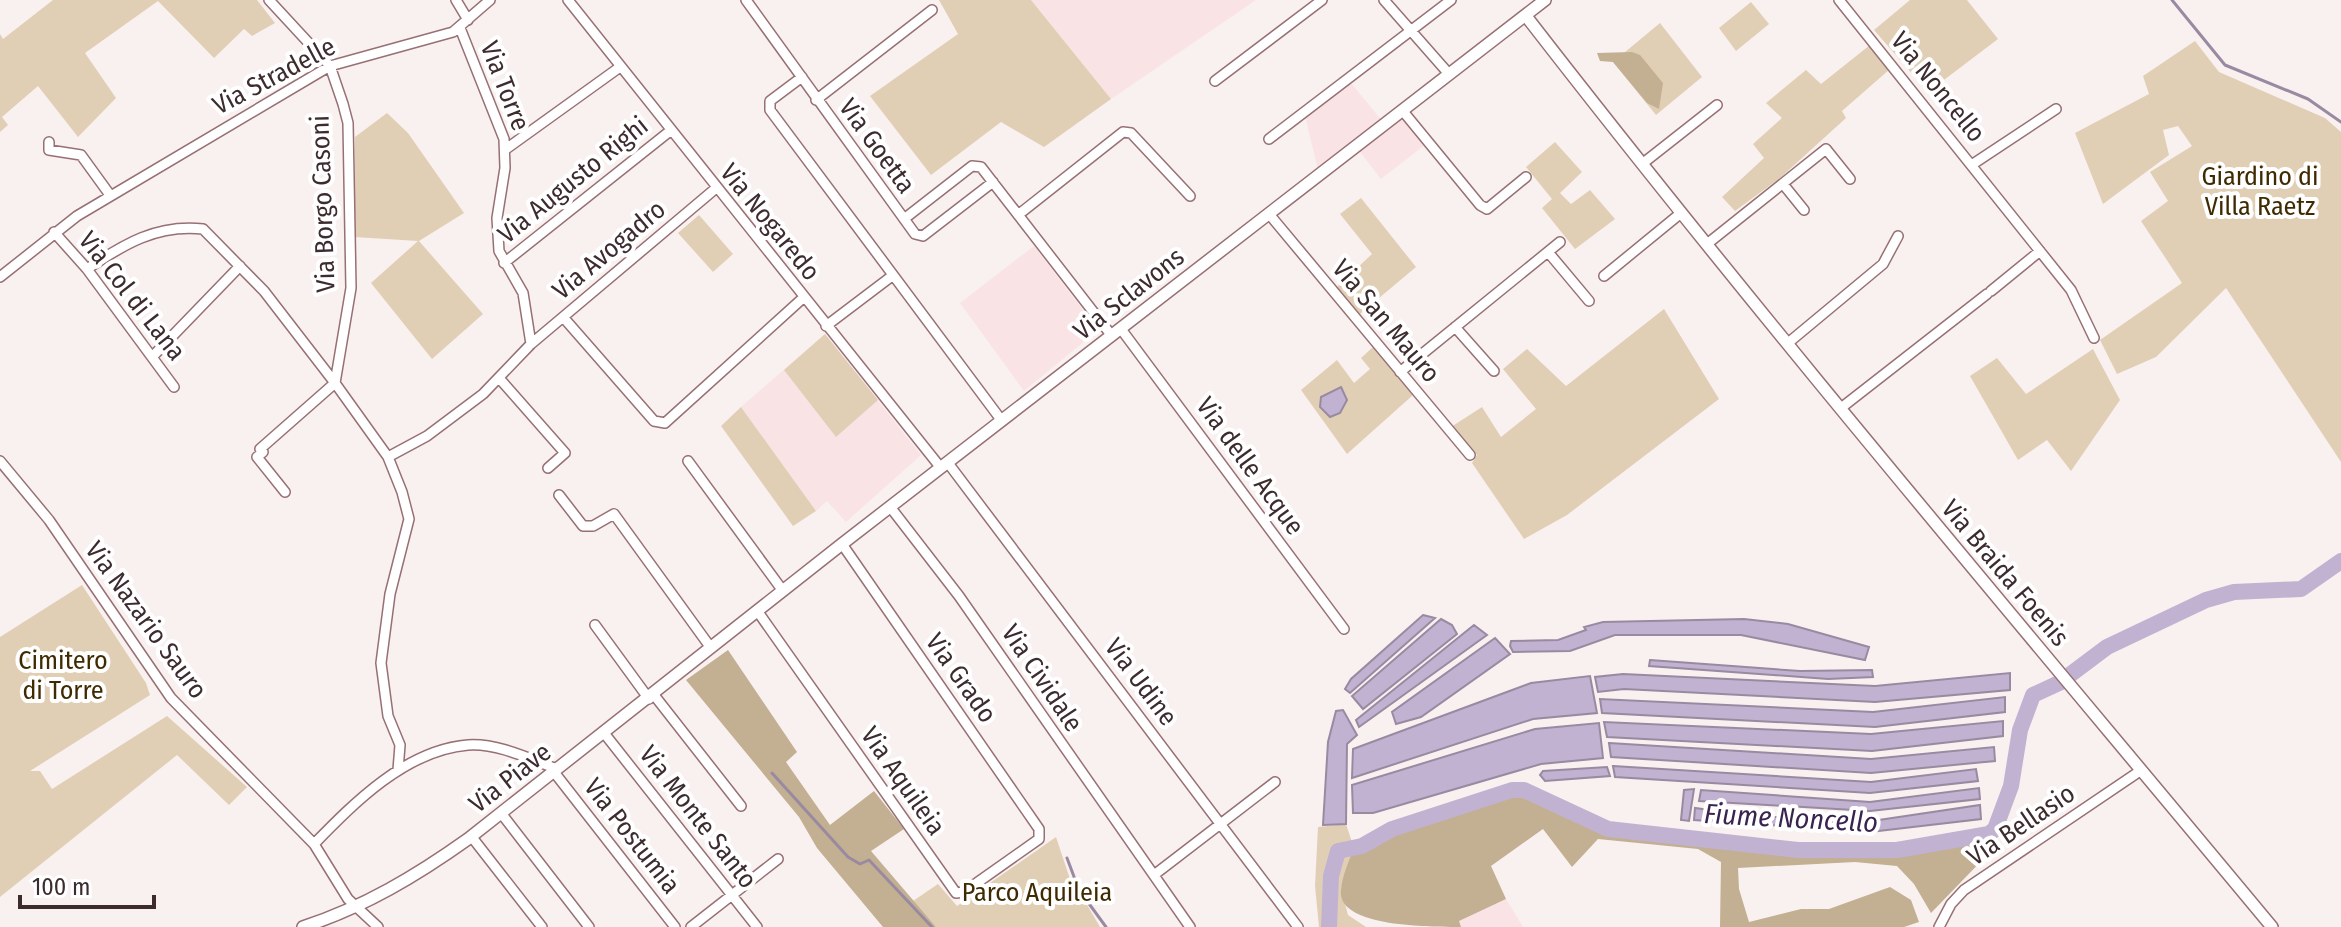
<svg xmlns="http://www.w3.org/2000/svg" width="2341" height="927" font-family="'Fira Sans Condensed',sans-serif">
<rect width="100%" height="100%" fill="#f9f0f0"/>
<!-- built -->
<path fill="#f9e3e5" d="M1031,0H1256L1111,99Z
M1350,82L1384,123L1319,174L1305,116Z
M1402,115L1426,144L1381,179L1357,148Z
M1034,246L1098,330L1024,391L960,303Z
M825,334L921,455L846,522L827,501L816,511L741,407Z
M1506,899L1523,927H1461L1458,921Z"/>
<!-- green -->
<path fill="#e1cfb5" d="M53,0H257L275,23L252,36L244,29L214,58L158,1L85,53L116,98L78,137L38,86L2,117L8,125L0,132V34L3,39Z
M939,0H1031L1111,99L1044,147L1001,122L931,175L870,96L958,34Z
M1910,0H1967L1998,39L1928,92L1874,30Z
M1751,2L1769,24L1736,51L1719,28Z
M1660,23L1702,77L1656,115L1613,62Z
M2195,41L2219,72L2325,118L2341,132V462L2226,288L2156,357L2117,374L2100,340L2182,283L2141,221L2168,201L2150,172L2192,146L2178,126L2163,130L2169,155L2103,204L2075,133L2149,94L2143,76Z
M1870,45L1890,69L1842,111L1846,118L1780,178L1735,211L1722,197L1764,158L1753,144L1782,118L1766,103L1806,70L1821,84Z
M387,113L408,133L464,213L419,241L483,314L432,359L371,283L418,241L354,237L355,137Z
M1555,142L1582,172L1560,193L1571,204L1590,190L1615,219L1575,249L1542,208L1552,199L1526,167Z
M1361,198L1416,267L1360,314L1337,287L1372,254L1340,214Z
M699,215L733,254L713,272L678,233Z
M1664,309L1719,399L1567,515L1524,539L1472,463L1477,455L1451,427L1482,407L1501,437L1536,409L1503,369L1527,349L1566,386Z
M825,334L878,400L836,437L784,370Z
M1373,347L1413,395L1347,454L1301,390L1337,360L1354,383L1370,369L1361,358Z
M2093,349L2120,400L2071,471L2047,440L2018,460L1970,376L1997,358L2026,394Z
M741,407L816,511L793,526L721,426Z
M82,585L146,683L150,695L30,771H40L52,789L167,716L247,787L229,805L177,755L0,897V637Z
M1346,824L1354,848L1341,889L1348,915L1366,927H1319L1315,886L1318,827Z
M1056,837L1075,894L1086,903L1100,927H936L913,901L938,884L957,906Z"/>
<!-- forest -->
<path fill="#c3af91" d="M1632,52L1640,55L1663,83L1659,109L1647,103L1613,62L1600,61L1597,53Z
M728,650L797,752L786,762L830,825L874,791L904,829L871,851L936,927H883L817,848L799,817L686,680Z
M1512,790H1524L1599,826L1628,832C1752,835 1853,868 1979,837L1987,841L1989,853L1931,913L1914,884L1897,866L1855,862L1738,868L1739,889L1749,922L1801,909H1829L1890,887L1911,900L1919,922L1904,927H1720L1721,862L1698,849L1598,839L1572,867L1543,829L1491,866L1506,899L1459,921L1461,927C1428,927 1336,927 1341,890C1342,876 1349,861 1354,848L1392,829Z"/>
<!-- water -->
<path fill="#c1b2d2" stroke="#998aa1" stroke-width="2" d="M1341,387L1347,400L1340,413L1330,417L1320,407L1321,397Z
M1423,615L1435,618L1350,693L1345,689L1351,679Z
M1441,619L1452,625L1457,634L1363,709L1352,696Z
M1744,619L1788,624L1869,647L1865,660L1741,635H1615L1570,651L1513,652L1510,646L1511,641L1558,640L1586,630L1584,627L1603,622Z
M1474,625L1487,635L1359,727L1356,720Z
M1495,638L1510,654L1421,717L1396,724L1392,712Z
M1650,660L1800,671L1872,670L1873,677L1828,679L1649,666Z
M2010,673V690L1875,702L1624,689L1598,692L1595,677L1623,674L1875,686Z
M1590,676L1597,713L1533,719L1352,778L1353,749L1531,683Z
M2005,697V712L1875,727L1602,713L1600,699L1873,712Z
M1343,710L1357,735L1347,744L1346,824L1323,825L1328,742L1336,711Z
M2003,721V736L1872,751L1607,737L1604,722L1871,734Z
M1599,723L1603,758L1541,764L1373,813H1353L1352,785L1535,729Z
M1609,743L1871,759L1994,747L1995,761L1871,773L1611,757Z
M1613,766L1871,782L1976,769L1978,781L1870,793L1615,777Z
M1607,767L1610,776L1545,781L1540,775L1543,771Z
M1979,788L1980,799L1870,811L1699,801L1701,790L1870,802Z
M1694,789L1689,821L1681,820L1684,790Z
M1980,805L1981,819L1870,832L1694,820L1695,808L1751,816L1872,821Z"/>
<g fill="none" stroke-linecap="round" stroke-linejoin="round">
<!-- stream -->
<path stroke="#998aa1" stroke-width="3" d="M2172,0L2225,65L2308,99L2341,122
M772,773L848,857L860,864L869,860L932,927
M1067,858L1079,890L1106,927"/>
<!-- river -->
<path stroke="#c1b2d2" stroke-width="16" d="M1329,927L1331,876L1338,851L1362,846L1392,829L1512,790H1524L1608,829L1798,850H1897L1989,834L1995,829L2011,786L2020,730L2033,695L2059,683L2107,647L2206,600L2234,592L2301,589L2341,561"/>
<defs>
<path id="minor" d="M269,0L330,66L343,104L348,123L351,288L335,383L260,449L263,452L257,457L285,492
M456,0L468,20
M568,0L941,468
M746,0L915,234L923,236L993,182
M1384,0L1449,74
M1839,0L2071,290L2094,338
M460,28L504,139L505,168L497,218L499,251L523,293L531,344
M802,77L770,101V110L1002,421
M1215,81L1322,0
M816,100L932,10
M1402,110L1480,205L1487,209L1526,177
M1269,139L1451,0
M49,142V150L81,155L110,195
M506,149L620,67
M1642,164L1717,105
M1973,164L2056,109
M1783,184L1804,210
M1269,214L1470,455
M1018,215L1123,132L1131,133L1190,196
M904,219L972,166L981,167L1112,336
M54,232L87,269L174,387
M1707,244L1826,149L1850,179
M1548,252L1589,301
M504,263L670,131
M87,269C124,244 157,224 203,229L264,291L335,383L388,457L402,492L409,519L390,594L381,663L388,716L400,745L398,770
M1604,276L1681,213
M0,277L77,216L330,66L453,32L490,0
M1991,291L2040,251
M563,317L654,421L665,423L803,298
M826,326L892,276
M1455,327L1494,371
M1121,329L1344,629
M1788,343L1883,264L1898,236
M153,356L240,266
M1400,372L1560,242
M499,378L565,453L548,468
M1841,408L1987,294
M388,457L427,436L483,394L531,344L715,189
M0,461L49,520L171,698L314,844L348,899L378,927
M688,461L783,591
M948,463L1298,927
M559,495L583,526H593L614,514L711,648
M891,508L959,596L1190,927
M758,612L956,893L964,892L1039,839V829L842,544
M595,625L649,699
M654,695L741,806
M604,733L757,927
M554,772L675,927
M501,813L589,927
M471,836L542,927
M314,844C354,803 406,750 468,745C498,743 530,759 557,769
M1154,875L1275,782
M691,927L778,859
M1939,927L1951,904L1964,890L2140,771"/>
<path id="tertiary" d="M1526,16C1766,326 2021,625 2272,927
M303,927C364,907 416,876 468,839L842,544L1545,0"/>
</defs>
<!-- minor casing -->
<use href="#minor" stroke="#977074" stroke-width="12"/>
<!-- tertiary casing -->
<use href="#tertiary" stroke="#977074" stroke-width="14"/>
<!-- minor -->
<use href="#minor" stroke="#fff" stroke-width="9"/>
<!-- tertiary -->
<use href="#tertiary" stroke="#fff" stroke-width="11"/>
</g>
<g text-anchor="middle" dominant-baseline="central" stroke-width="8" stroke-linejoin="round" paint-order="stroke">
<!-- street labels -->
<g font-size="26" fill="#3d2c2e" stroke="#fff">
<text transform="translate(274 76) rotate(-28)">Via Stradelle</text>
<text transform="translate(505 86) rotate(69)">Via Torre</text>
<text transform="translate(1938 87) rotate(51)">Via Noncello</text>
<text transform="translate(877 146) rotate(54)">Via Goetta</text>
<text transform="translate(573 180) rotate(-39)">Via Augusto Righi</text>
<text transform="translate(323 204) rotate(-92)">Via Borgo Casoni</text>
<text transform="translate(770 222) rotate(51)">Via Nogaredo</text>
<text transform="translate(609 250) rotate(-40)">Via Avogadro</text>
<text transform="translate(1129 294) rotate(-38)">Via Sclavons</text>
<text transform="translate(132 296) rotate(52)">Via Col di Lana</text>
<text transform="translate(1386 321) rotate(50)">Via San Mauro</text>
<text transform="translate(1250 466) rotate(54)">Via delle Acque</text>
<text transform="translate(2005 573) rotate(50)">Via Braida Foenis</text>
<text transform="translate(146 620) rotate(54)">Via Nazario Sauro</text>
<text transform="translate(961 678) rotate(55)">Via Grado</text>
<text transform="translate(1042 678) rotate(56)">Via Cividale</text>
<text transform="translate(1141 682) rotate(53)">Via Udine</text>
<text transform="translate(510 778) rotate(-38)">Via Piave</text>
<text transform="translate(903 781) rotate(55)">Via Aquileia</text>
<text transform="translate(698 817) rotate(52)">Via Monte Santo</text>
<text transform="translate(2021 825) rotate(-34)">Via Bellasio</text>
<text transform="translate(632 836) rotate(52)">Via Postumia</text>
</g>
<!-- park labels -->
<g font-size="26" fill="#3f2a02" stroke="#fff">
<text x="2260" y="176">Giardino di<tspan x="2260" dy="30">Villa Raetz</tspan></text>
<text x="63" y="660">Cimitero<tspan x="63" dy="30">di Torre</tspan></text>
<text x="1037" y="892">Parco Aquileia</text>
</g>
<!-- water labels -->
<g font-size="28" font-style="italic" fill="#3a244f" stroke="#fff">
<text transform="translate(1791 818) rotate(3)">Fiume Noncello</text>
</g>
</g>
<!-- scale -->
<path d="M20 895v12h134v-12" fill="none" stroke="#3d2c2e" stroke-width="4"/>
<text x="32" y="895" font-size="24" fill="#3d2c2e" stroke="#ffffff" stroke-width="6" paint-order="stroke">100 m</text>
</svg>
